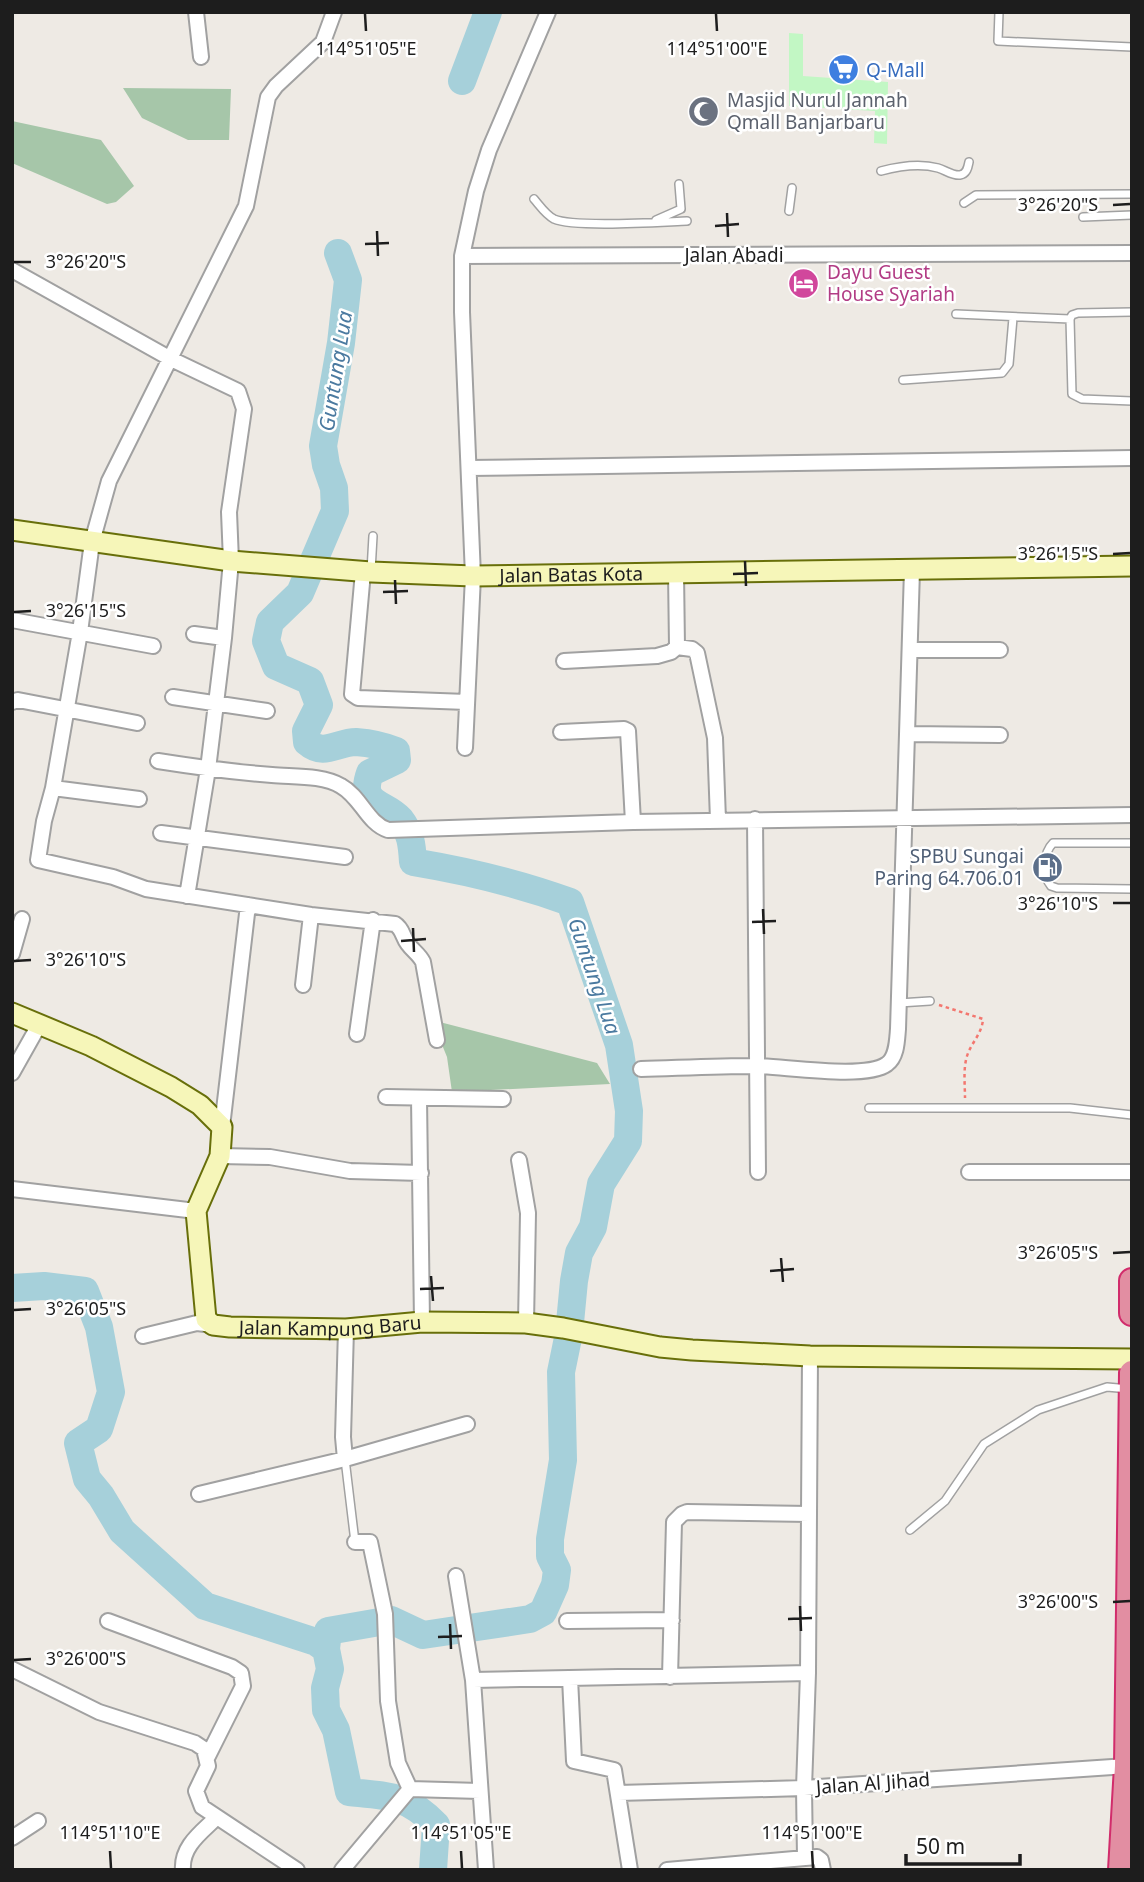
<svg xmlns="http://www.w3.org/2000/svg" width="1144" height="1882" font-family="'Noto Sans',sans-serif">
<rect width="100%" height="100%" fill="#eeeae4"/>
<!-- cemetery -->
<path fill="#a6c6a9" d="M123,88L231,89L229,140H188L142,118Z
M12,121L101,140L134,186L116,202L107,204L12,163Z
M432,1020L597,1063L610,1084L452,1092L447,1057Z"/>
<!-- park -->
<path fill="#c2f7c4" d="M789,33L803,34V76L888,82L887,144L874,143L875,111L789,106Z"/>
<g fill="none" stroke-linecap="round" stroke-linejoin="round">
<!-- river -->
<path stroke="#a6d0da" stroke-width="28" d="M462,81L488,12
M12,1288L44,1286L85,1291L99,1327L111,1392L99,1429L78,1443L87,1479L101,1496L122,1531L205,1606L316,1642L326,1649L330,1669L325,1688L326,1710L336,1730L349,1792C389,1796 407,1795 436,1825L433,1870
M326,1649L328,1631L391,1620L423,1635L530,1619L543,1612L555,1585L557,1570L550,1556V1539L563,1460L561,1372L569,1333L574,1281L579,1253L593,1227L601,1184L628,1141L629,1111L619,1045L570,902C518,883 467,871 413,862C412,845 411,833 400,819C385,802 358,806 370,773L397,760L396,751C384,746 369,743 356,742C337,742 324,757 307,742L306,731L319,705L310,681L276,666L266,641L270,622L300,593L335,511L334,488L326,465L323,446L341,343L348,280L338,253"/>
<defs>
<path id="lane" d="M999,12L998,41L1132,47
M881,171C900,166 919,163 938,168C945,170 953,176 960,175C967,174 968,167 969,162
M534,199C540,206 546,215 554,219C574,228 661,222 687,221
M964,203L976,195L1132,194
M789,211L792,188
M1083,217L1132,215
M656,220L681,209L679,184
M1132,312L1078,313L1072,315L1070,319L1072,394L1082,399L1132,401
M956,314L1070,319
M903,380L1002,373L1009,364L1013,318
M371,571L373,536
M1132,843H1053C1043,853 1042,875 1051,886L1057,888L1132,889
M899,1003L930,1001
M869,1108H1070L1132,1115
M345,1459L355,1542
M910,1530L945,1501L984,1444L1038,1410L1107,1387L1129,1389"/>
<path id="street" d="M196,12L201,57
M462,256L1132,253
M12,270L171,359L238,391L244,409L229,512L231,561L224,638L208,769L187,896
M469,468L1132,458
M363,572L352,694L358,698L467,702
M676,572L677,647L692,649L697,653L715,738L718,820
M12,620L153,646
M194,634L224,638
M911,650H1000
M564,661L657,656L671,652L677,647
M173,697L267,711
M12,702L18,700L137,723
M561,732L624,729L628,731L633,822
M907,734L1000,735
M465,748L473,576L462,312V256L476,191L489,150L548,12
M158,761C196,767 233,772 272,775C293,777 323,775 341,786C361,797 367,823 388,830L633,822L1132,815
M53,788L80,632L92,542L109,481L246,206L268,97L276,86L323,42L334,12
M139,799L53,788L44,821L38,860L113,877L146,889L311,915L395,924C403,929 402,936 408,944C413,951 419,954 423,962L437,1040
M755,819L758,1172
M161,833L345,857
M12,954L22,919
M303,985L311,915
M357,1034L373,920
M641,1069C678,1068 716,1066 754,1066C783,1066 866,1080 887,1064C897,1057 897,1040 898,1029L912,570
M12,1073L39,1025
M386,1097L503,1099
M419,1098L422,1322
M222,1127L248,905
M220,1156L270,1157L350,1171L421,1173
M519,1160L528,1213L526,1323
M969,1172H1132
M12,1189L196,1211
M143,1336L197,1323L213,1325
M345,1459L343,1437L346,1329
M199,1494L345,1459L467,1424
M355,1542H370L385,1614L388,1701L398,1763L410,1789
M456,1576L473,1680
M108,1621L232,1667L241,1673L243,1686L208,1756
M567,1621L672,1620
M12,1669L99,1712L195,1743L204,1749L208,1766L196,1791L202,1807L297,1870
M670,1677L674,1522L682,1514L687,1512L809,1514
M570,1678L574,1761L614,1770L630,1870
M618,1793L804,1788L1127,1766
M12,1838L38,1821
M805,1858L804,1788L808,1673L810,1356
M183,1870C181,1846 202,1832 217,1817
M342,1870L410,1789L480,1791
M486,1870L473,1680L808,1673
M667,1870L817,1857L821,1860L823,1870"/>
<g id="secondary">
<path id="s1" d="M12,530L231,561L371,572L473,576L1132,566"/>
<path id="s2" d="M12,1013L91,1046L171,1087L200,1105L222,1127L220,1156L196,1211L206,1319L213,1325L230,1327L346,1329L422,1322L526,1323L563,1328L660,1347L692,1350L810,1356L1132,1359"/>
</g>
<path id="highway" d="M1132,1281V1313
M1121,1870L1127,1766L1132,1373"/>
</defs>
<!-- lane casing -->
<use href="#lane" stroke="#a1a1a1" stroke-width="10"/>
<!-- street casing -->
<use href="#street" stroke="#a1a1a1" stroke-width="18"/>
<!-- secondary casing -->
<use href="#secondary" stroke="#686f0a" stroke-width="23"/>
<!-- highway casing -->
<use href="#highway" stroke="#d12c6b" stroke-width="28"/>
<!-- path -->
<path stroke="#f3776f" stroke-width="2.5" stroke-dasharray="3.5 3.5" stroke-linecap="butt" d="M939,1005L983,1019C982,1034 971,1043 967,1056C963,1069 965,1085 965,1098"/>
<!-- lane -->
<use href="#lane" stroke="#fff" stroke-width="7"/>
<!-- street -->
<use href="#street" stroke="#fff" stroke-width="14"/>
<!-- secondary -->
<use href="#secondary" stroke="#f6f6b9" stroke-width="19"/>
<!-- highway -->
<use href="#highway" stroke="#e28ea2" stroke-width="24"/>
</g>
<!-- ticks -->
<path fill="none" stroke="#1d1d1d" stroke-width="2.5" d="M365,14L366,31M716,14L717,31M1113,205L1130,204M727,213L728,237M715,226L739,224M377,231L378,256M365,244L389,243M14,262H31M1113,554L1130,553M745,561L746,586M733,574L758,573M395,580L396,604M383,592L408,591M14,612L31,611M1113,903H1130M763,909L764,934M752,922L776,921M413,928L414,952M401,941L426,939M14,961L31,960M1113,1253L1130,1252M781,1258L783,1282M770,1271L794,1269M431,1276L433,1301M420,1289L444,1288M14,1310L31,1309M1113,1602L1130,1601M800,1606L801,1631M788,1619L812,1618M450,1624L451,1649M438,1637L462,1636M14,1660L31,1659M110,1851L111,1868M461,1851L462,1868M812,1851L813,1868"/>
<!-- icons -->
<defs>
<symbol id="supermarket-disc" viewBox="-11 -11 22 22"><circle r="9.5" fill="#3f7fe0" stroke="#fff"/><path d="M-6-5.5h2.5l.6 2H6L4.5 2H-2.5L-4.4-4H-6ZM-1.5 3.2a1.3 1.3 0 1 0 .1 0ZM3 3.2a1.3 1.3 0 1 0 .1 0Z" fill="#fff"/></symbol>
<symbol id="mosque-disc" viewBox="-11 -11 22 22"><circle r="9.5" fill="#6b7280" stroke="#fff"/><path d="M3.5-4.9A6 6 0 1 0 3.5 4.9A5 5 0 1 1 3.5-4.9Z" fill="#fff"/></symbol>
<symbol id="hotel-disc" viewBox="-11 -11 22 22"><circle r="9.5" fill="#d1479c" stroke="#fff"/><path d="M-6-4.5h1.5V1H6V5H4.5V3h-9V5H-6ZM-4 0a1.8 1.8 0 1 1 3.6 0ZM.5 0V-2.5h3Q6-2.5 6 0Z" fill="#fff"/></symbol>
<symbol id="fuel-disc" viewBox="-11 -11 22 22"><circle r="9.5" fill="#5c6f8a" stroke="#fff"/><path d="M-5.5-6h7V0h2V4h1.3V-2.5L3-4.5l.8-.8L6-3V5H2.5V1h-1V6h-7ZM-4.2-4.7v3.2H.2V-4.7Z" fill="#fff"/></symbol>
</defs>
<g fill-rule="evenodd">
<use href="#supermarket-disc" x="826" y="52" width="35" height="35"/>
<use href="#mosque-disc" x="686" y="94" width="35" height="35"/>
<use href="#hotel-disc" x="786" y="266" width="35" height="35"/>
<use href="#fuel-disc" x="1030" y="850" width="35" height="35"/>
</g>
<g text-anchor="middle" dominant-baseline="central" stroke-width="5" stroke-linejoin="round" paint-order="stroke">
<!-- shop labels -->
<g font-size="19" fill="#366cbe" stroke="#fff" text-anchor="start">
<text x="866" y="70">Q-Mall</text>
</g>
<!-- worship labels -->
<g font-size="19" fill="#5b616d" stroke="#fff" text-anchor="start">
<text x="727" y="100">Masjid Nurul Jannah<tspan x="727" dy="22">Qmall Banjarbaru</tspan></text>
</g>
<!-- street labels -->
<g font-size="19" fill="#1d1d1d" stroke="#fff">
<text x="734" y="255">Jalan Abadi</text>
<text stroke="none"><textPath href="#s1" startOffset="562">Jalan Batas Kota</textPath></text>
<text stroke="none"><textPath href="#s2" startOffset="565">Jalan Kampung Baru</textPath></text>
<text transform="translate(873 1783) rotate(-4)">Jalan Al Jihad</text>
</g>
<!-- hotel labels -->
<g font-size="19" fill="#b23c85" stroke="#fff" text-anchor="start">
<text x="827" y="272">Dayu Guest<tspan x="827" dy="22">House Syariah</tspan></text>
</g>
<!-- service labels -->
<g font-size="19" fill="#4e5e75" stroke="#fff" text-anchor="end">
<text x="1024" y="856">SPBU Sungai<tspan x="1024" dy="22">Paring 64.706.01</tspan></text>
</g>
<!-- water labels -->
<g font-size="21" font-style="italic" fill="#4b7aa0" stroke="#fff">
<text transform="translate(335 371) rotate(-81)">Guntung Lua</text>
<text transform="translate(595 976) rotate(71)">Guntung Lua</text>
</g>
</g>
<g font-size="18" text-anchor="middle" fill="#1d1d1d" stroke="#fff" stroke-width="5" stroke-linejoin="round" paint-order="stroke">
<text x="366" y="55">114°51'05"E</text>
<text x="717" y="55">114°51'00"E</text>
<text x="1058" y="211">3°26'20"S</text>
<text x="86" y="268">3°26'20"S</text>
<text x="1058" y="560">3°26'15"S</text>
<text x="86" y="617">3°26'15"S</text>
<text x="1058" y="910">3°26'10"S</text>
<text x="86" y="966">3°26'10"S</text>
<text x="1058" y="1259">3°26'05"S</text>
<text x="86" y="1315">3°26'05"S</text>
<text x="1058" y="1608">3°26'00"S</text>
<text x="86" y="1665">3°26'00"S</text>
<text x="110" y="1839">114°51'10"E</text>
<text x="461" y="1839">114°51'05"E</text>
<text x="812" y="1839">114°51'00"E</text>
</g>
<!-- border -->
<rect width="1144" height="1882" fill="none" stroke="#1d1d1d" stroke-width="28"/>
<!-- scale -->
<path d="M906 1854v10h114v-10" fill="none" stroke="#1d1d1d" stroke-width="3.5"/>
<text x="916" y="1854" font-size="21" fill="#1d1d1d" stroke="#ffffff" stroke-width="5" paint-order="stroke">50 m</text>
</svg>
